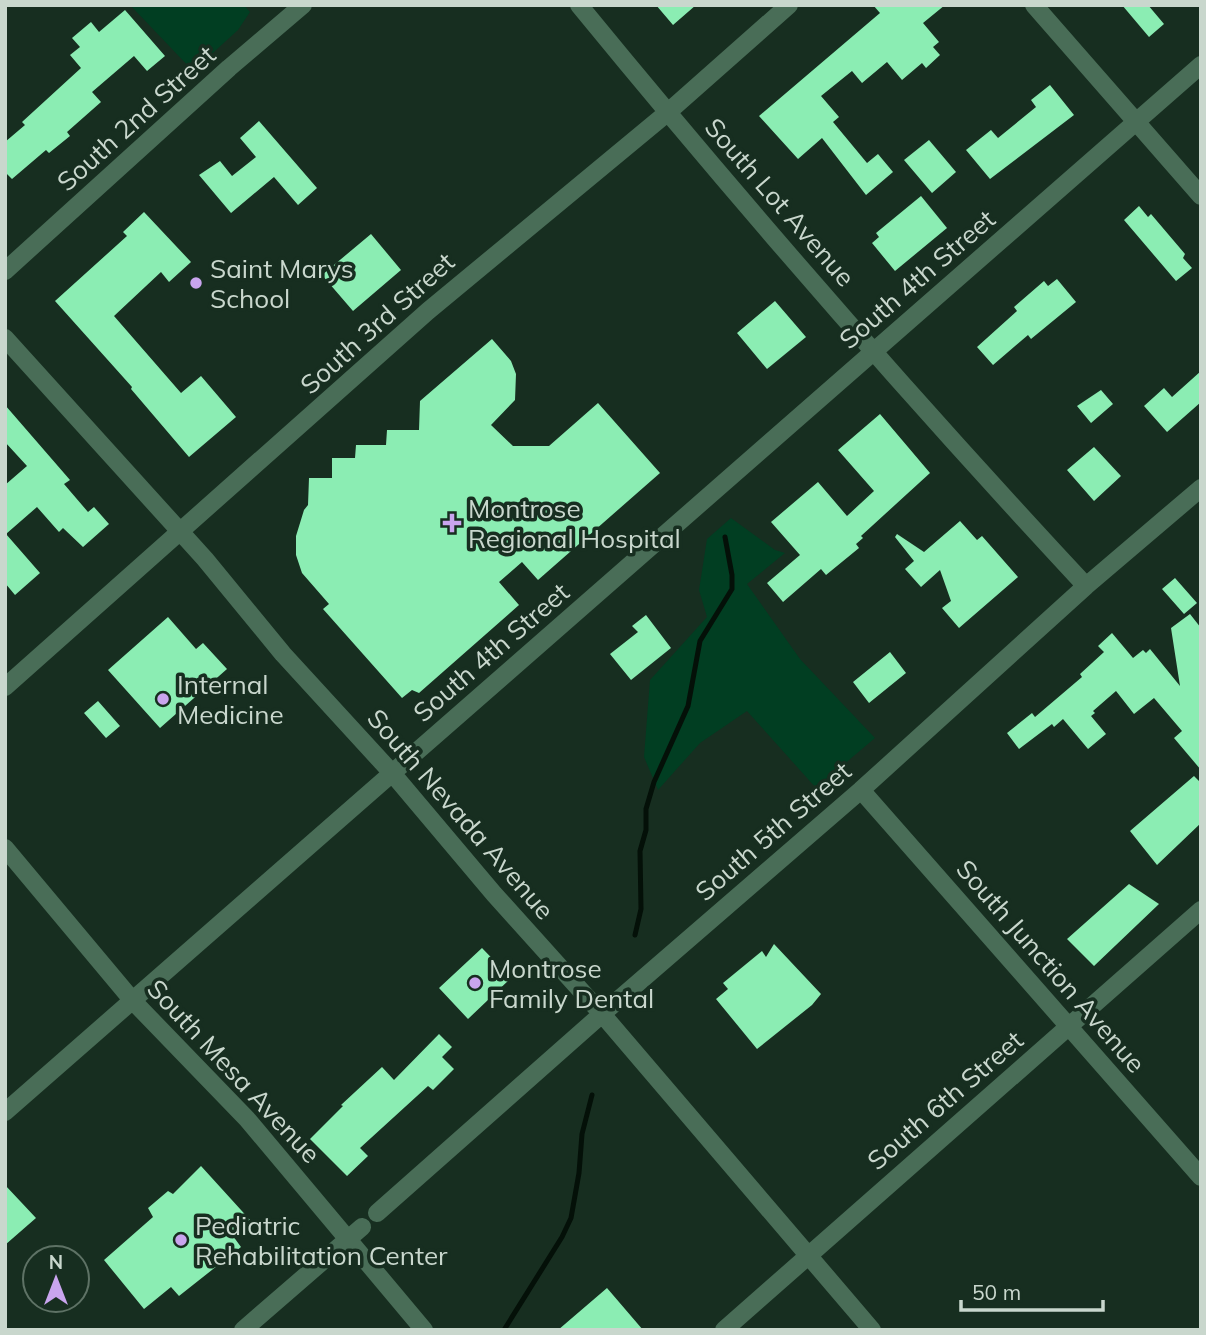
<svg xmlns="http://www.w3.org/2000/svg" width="1206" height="1335" font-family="Mulish,sans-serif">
<rect width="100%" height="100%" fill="#172e20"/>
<!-- park -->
<path fill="#013e22" d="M130,5H244L250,12L238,30L193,71Z
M731,518L775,550L785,553L747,584L800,659L875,738L816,788L747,711L700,743L658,790L644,757L650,680L707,617L699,590L707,539Z"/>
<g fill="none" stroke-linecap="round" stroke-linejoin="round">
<!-- stream -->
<path stroke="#041008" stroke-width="5" d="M635,935L641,909L640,851L646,830V809L654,782L688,706L700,641L732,589V575L725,537
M504,1330L562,1237L571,1218L579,1173L582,1134L592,1095"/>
</g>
<!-- building -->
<path fill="#8bedb3" d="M656,5H696L673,25Z
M873,5H945L923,23L939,42L933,47L940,55L926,68L922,63L902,80L887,62L862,83L852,71L821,96L839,117L833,122L867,163L878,154L893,172L866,195L822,138L798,159L759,116L880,13Z
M1122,5H1148L1164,24L1149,37Z
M125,10L165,56L147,71L134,56L92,92L101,102L67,132L70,136L49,153L46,150L12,179L5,172V142L25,125L22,122L81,68L70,55L80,47L72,38L91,22L99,32Z
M1050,85L1074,115L990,179L966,150L991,130L998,138L1036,107L1031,100Z
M259,121L317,188L298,205L274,177L231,213L199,175L220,161L232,176L256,157L240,138Z
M929,140L956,172L932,193L904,160Z
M921,196L947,228L895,271L872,243L879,237L876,233Z
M1139,206L1148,217L1151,214L1185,254L1183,258L1192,268L1176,281L1124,220Z
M144,212L191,262L169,282L161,272L114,316L181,393L201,376L236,417L189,457L131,389L132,387L55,301L127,236L123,232Z
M371,234L401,270L353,311L322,275Z
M1057,279L1076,302L1031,339L1028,335L993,365L977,347L1017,311L1014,307L1044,281L1048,286Z
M775,301L806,337L767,369L737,333Z
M492,339L511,361L516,374L515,400L491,425L513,446H549L598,403L660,473L538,580L522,562L499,582L519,605L419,693L412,690L402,698L323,609L329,604L302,573L296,555V536L304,510L308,505L309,478H332V458H355L356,445H386L387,430H419L420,401Z
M1201,371V402L1167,432L1144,406L1164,388L1172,397Z
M1101,390L1113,404L1091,423L1077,406Z
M5,405L70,480L64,484L88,512L94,507L109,524L83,547L63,528L59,532L37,507L6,534L40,573L15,595L5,583V485L27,466L5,442Z
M880,414L930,473L861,536L863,538L856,544L859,548L826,575L821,569L783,602L767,583L800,555L771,522L818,482L847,516L874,491L838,450Z
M1094,447L1121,476L1094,501L1067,470Z
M960,521L977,540L982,536L1018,577L959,628L942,608L951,601L940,570L921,587L905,569L914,561L895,537L897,534L924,552Z
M1175,578L1197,603L1184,614L1162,589Z
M1190,614L1201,628V770L1174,738L1182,731L1154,698L1134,714L1116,691L1093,711L1095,713L1091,716L1106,734L1088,749L1063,719L1054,727L1052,724L1019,749L1007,733L1032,713L1035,717L1082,677L1080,674L1104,652L1098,646L1112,633L1133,658L1143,650L1146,653L1150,649L1180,686L1171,628Z
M646,615L671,648L631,680L610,654L638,632L632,626Z
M168,617L196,649L203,643L227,669L160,728L108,670Z
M890,652L906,673L869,703L853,682Z
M98,701L120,726L106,738L84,713Z
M1194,776L1201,783V823L1157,865L1130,831Z
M1129,884L1159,904L1094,966L1067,939Z
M774,944L821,994L812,1005L757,1049L716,999L728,989L723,983L762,951L766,957Z
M482,948L511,978L468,1019L439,988Z
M439,1034L452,1047L442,1057L454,1069L433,1090L428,1086L360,1148L368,1156L347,1176L310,1139L343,1106L341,1105L382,1067L394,1080Z
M201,1166L251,1221L233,1236L241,1247L179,1296L171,1287L144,1309L104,1260L153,1217L148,1208L168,1191L173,1194Z
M5,1185L36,1218L5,1245Z
M607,1288L643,1330H558Z"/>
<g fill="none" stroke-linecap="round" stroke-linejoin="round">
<!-- minor -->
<path stroke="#496d57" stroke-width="18" d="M579,5C742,204 911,398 1086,586
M1034,5L1201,196
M5,271L229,68L303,5
M5,338L205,559L283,654L392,773L494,894L602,1014L872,1330
M5,687L428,311L667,113L789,5
M861,790L1201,1177
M5,848L133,1001L247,1119L424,1330
M5,1112L1201,65
M377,1213L602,1014L861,790L1086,586L1201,488
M243,1330L362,1227
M724,1330L1201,910"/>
</g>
<!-- markers -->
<g fill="#c9a5ee" stroke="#172e20" stroke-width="2.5">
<circle cx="196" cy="283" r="7"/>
<path d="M448.5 512.5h7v7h7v7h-7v7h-7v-7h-7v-7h7z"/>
<circle cx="163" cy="699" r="7"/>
<circle cx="475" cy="983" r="7"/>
<circle cx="181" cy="1240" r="7"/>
</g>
<g text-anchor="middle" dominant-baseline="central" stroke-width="7" stroke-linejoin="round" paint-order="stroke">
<!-- street labels -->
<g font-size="26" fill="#c9d7cd" stroke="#172e20">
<text transform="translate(136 118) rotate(-42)">South 2nd Street</text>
<text transform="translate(780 202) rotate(49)">South Lot Avenue</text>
<text transform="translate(917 279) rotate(-41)">South 4th Street</text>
<text transform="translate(377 323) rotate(-42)">South 3rd Street</text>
<text transform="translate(491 652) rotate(-41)">South 4th Street</text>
<text transform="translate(461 814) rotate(49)">South Nevada Avenue</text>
<text transform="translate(773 831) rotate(-41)">South 5th Street</text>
<text transform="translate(1051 966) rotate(49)">South Junction Avenue</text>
<text transform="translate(234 1071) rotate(47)">South Mesa Avenue</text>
<text transform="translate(945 1100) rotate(-41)">South 6th Street</text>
</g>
<!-- poi labels -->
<g font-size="26" fill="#c9d7cd" stroke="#172e20" text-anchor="start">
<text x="210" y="268">Saint Marys<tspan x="210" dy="30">School</tspan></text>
<text x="468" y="508">Montrose<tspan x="468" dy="30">Regional Hospital</tspan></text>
<text x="177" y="684">Internal<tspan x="177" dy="30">Medicine</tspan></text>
<text x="489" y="968">Montrose<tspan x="489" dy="30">Family Dental</tspan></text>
<text x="195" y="1225">Pediatric<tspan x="195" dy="30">Rehabilitation Center</tspan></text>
</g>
</g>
<!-- border -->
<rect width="1206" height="1335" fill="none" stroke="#c9d7cd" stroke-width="14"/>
<!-- north arrow -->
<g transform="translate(56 1279)"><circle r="33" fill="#172e20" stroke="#5e7265" stroke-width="2"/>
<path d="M0-5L12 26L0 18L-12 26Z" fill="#c9a5ee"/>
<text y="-10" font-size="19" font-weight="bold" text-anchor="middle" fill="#c9d7cd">N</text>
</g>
<!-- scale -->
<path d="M961 1300v10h142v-10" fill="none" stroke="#c9d7cd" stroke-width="3.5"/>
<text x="972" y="1300" font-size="21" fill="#c9d7cd" stroke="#172e20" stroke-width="5" paint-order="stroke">50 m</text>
</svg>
